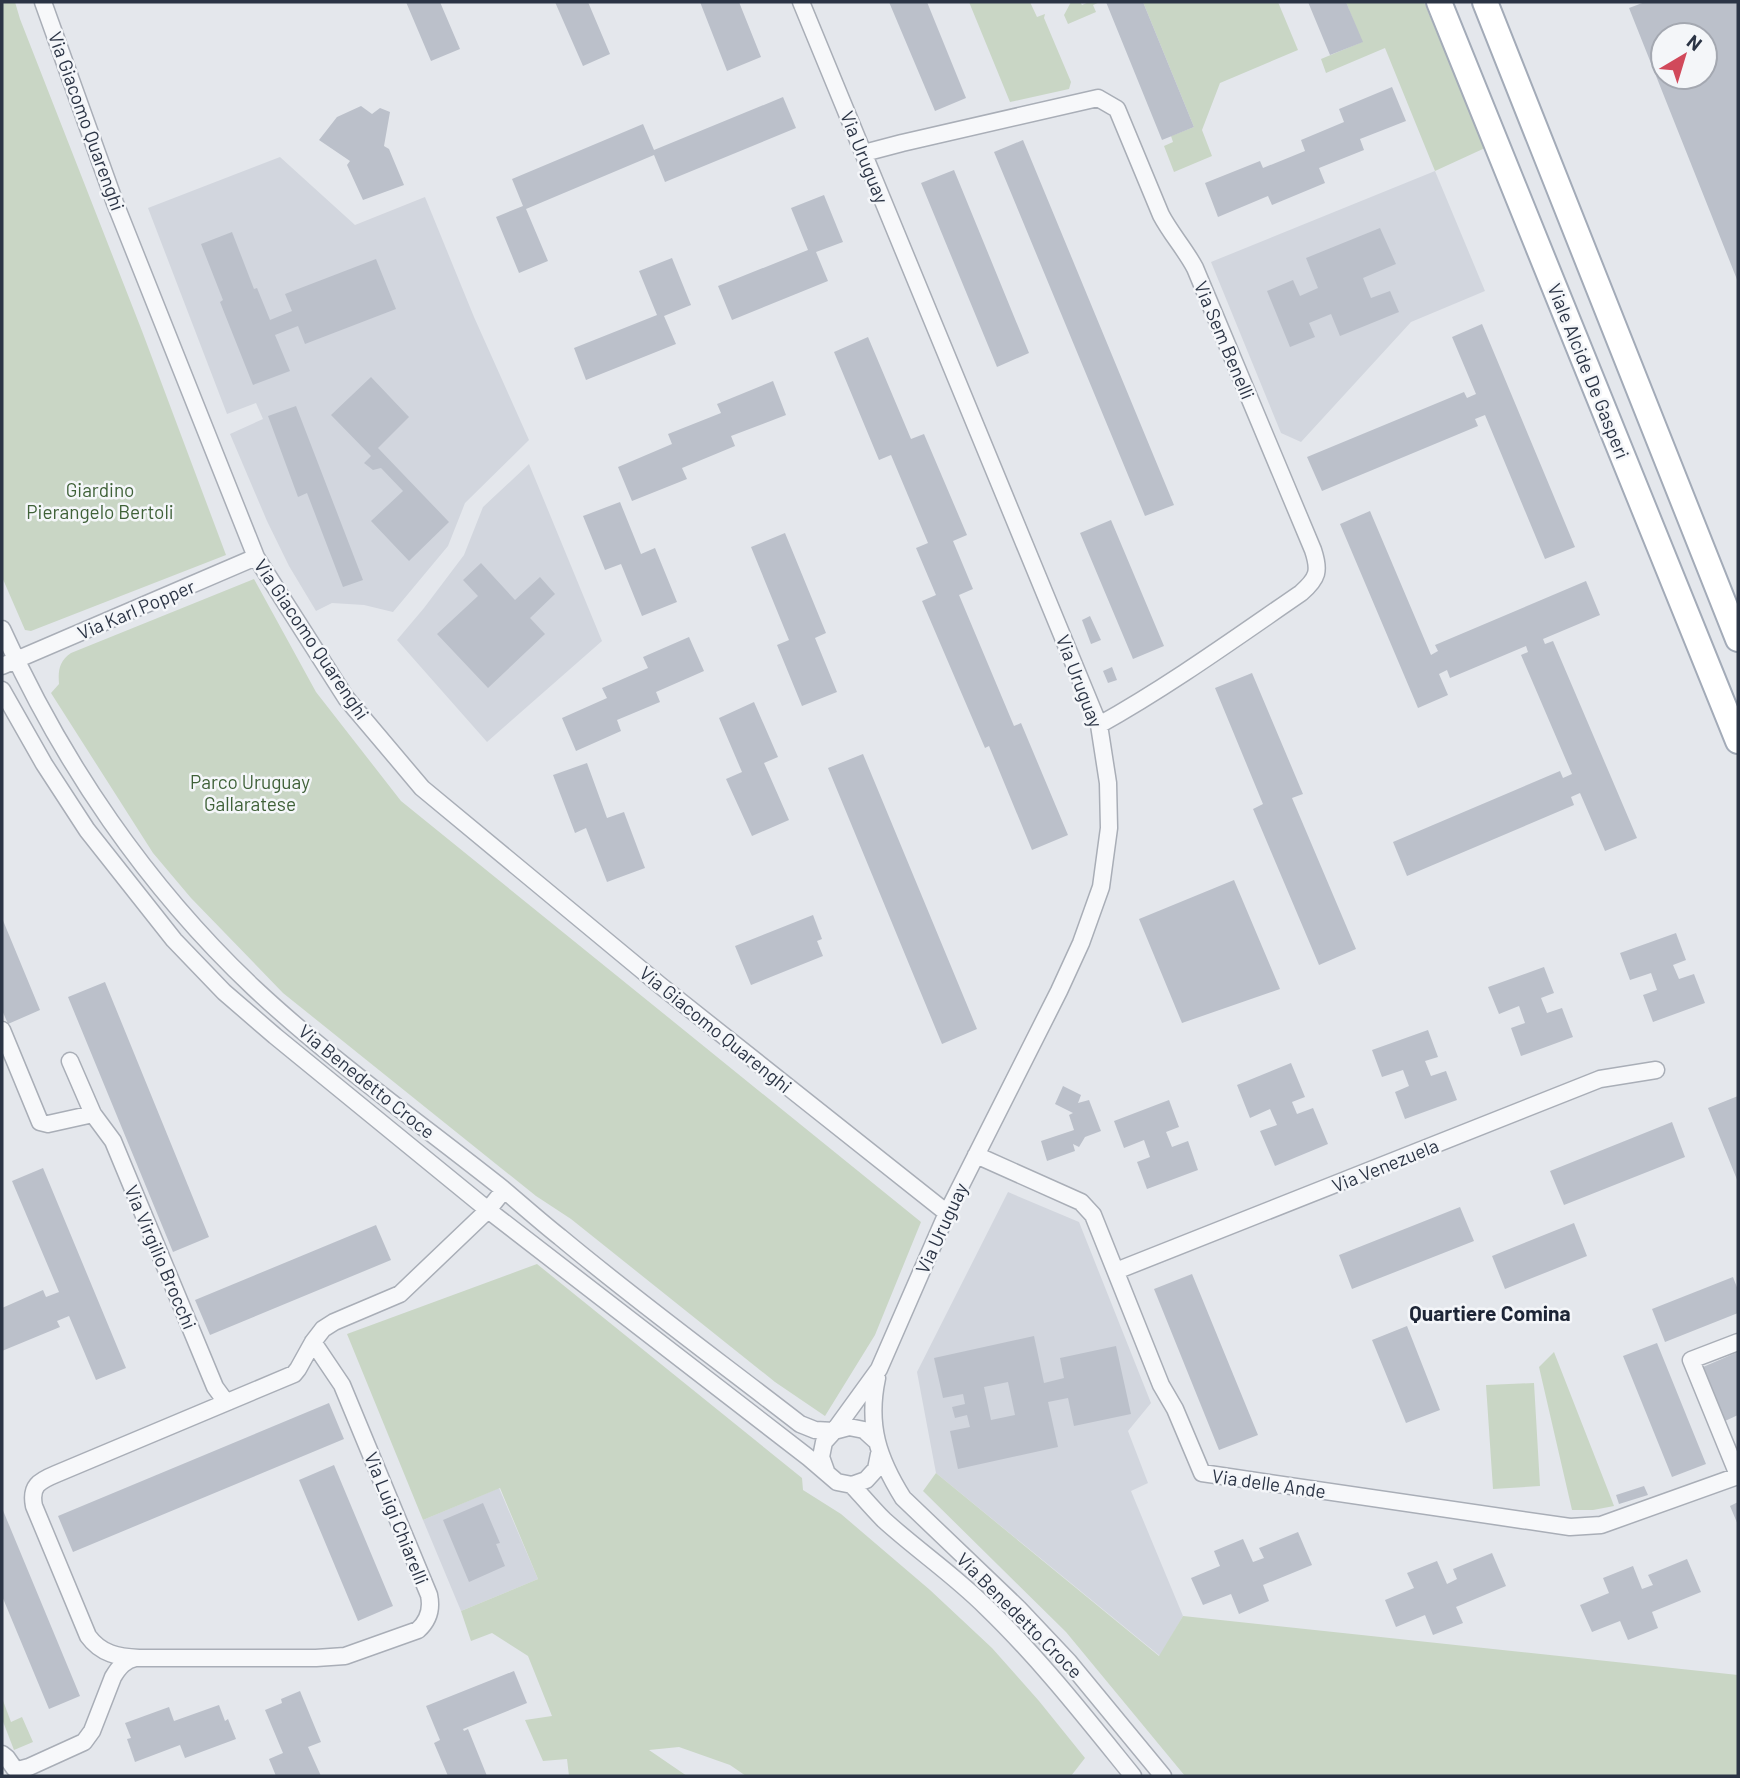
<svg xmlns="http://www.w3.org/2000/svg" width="1740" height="1778" font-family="Barlow,sans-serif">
<rect width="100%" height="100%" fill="#e4e7ec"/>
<!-- built -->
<path fill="#d2d6de" d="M280,157L355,225L425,197L474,317L529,440L465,503L448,546L393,612L364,605L332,603L316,611L289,566L267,521L230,434L263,419L256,403L227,414L148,208Z
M1435,171L1485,291L1411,322L1301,442L1281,433L1211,262Z
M529,464L602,641L487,742L397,640L424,608L464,555L483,507Z
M1008,1192L1079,1222L1151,1403L1128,1431L1148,1483L1131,1491L1183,1616L1160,1656L936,1473L917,1372Z
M499,1488L538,1579L461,1611L423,1520Z"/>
<!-- green -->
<path fill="#c9d6c5" d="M2,2H15L20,19L142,331L226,555L31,631L25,630L2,577Z
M969,2H1030L1037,17L1045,14L1044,18L1071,82L1069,89L1010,102Z
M1071,2H1080L1082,5L1089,2H1100L1093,5L1096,12L1068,24L1064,15Z
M1143,2H1278L1298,50L1220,83L1202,130L1212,156L1174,172L1164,146L1173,142L1171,136L1194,127Z
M1346,2H1424L1485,148L1435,171L1385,48L1326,73L1321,59L1362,42Z
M254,579L316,692L401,801L921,1222L875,1335L825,1416L775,1382L571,1219L536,1196L283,993L191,898L153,853L51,693L59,684C58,671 59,661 71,653Z
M537,1264L802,1478L803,1490L841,1514L930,1590L992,1648L1039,1701L1085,1758L1071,1776H746L730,1765L679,1747L649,1750L687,1776H569L567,1759L543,1761L525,1720L552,1716L528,1656L492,1633L471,1641L461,1611L538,1579L500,1488L423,1520L347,1334Z
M1554,1352L1611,1498L1614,1506L1593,1510H1572L1539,1367Z
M1534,1383L1540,1486L1493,1489L1486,1385Z
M936,1473L1159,1656L1183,1616L1738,1675V1776H1185L1066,1632L923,1491Z
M2,1698L11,1722L22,1717L33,1742L14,1750L2,1719Z"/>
<!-- building -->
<path fill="#bbc0ca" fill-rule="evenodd" d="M406,2H440L460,49L431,61Z
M555,2H588L610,54L583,66Z
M700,2H739L761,57L727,71Z
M889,2H927L966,98L935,111Z
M1106,2H1143L1194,127L1162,140Z
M1308,2H1346L1363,42L1330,55Z
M1645,2H1738V282L1629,8ZM1663,35H1705V77H1663Z
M1392,87L1406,121L1360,139L1364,150L1319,168L1325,183L1272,205L1268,196L1218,217L1205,183L1260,161L1263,168L1305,151L1301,140L1344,122L1339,109Z
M783,97L796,128L665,182L654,155L526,209L548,261L519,273L496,217L523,206L512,179L643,124L654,150Z
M361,106L372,114L380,108L390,112L384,146L389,149L404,185L363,200L347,165L350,161L319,140L337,117Z
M1023,140L1174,505L1145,516L994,152Z
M954,170L1029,353L997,367L921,183Z
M824,195L843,242L816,252L828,281L732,320L718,286L808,250L791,208Z
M1380,228L1396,264L1363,278L1371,298L1390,291L1399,312L1340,336L1331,314L1309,323L1315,337L1290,347L1267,291L1293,280L1300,296L1318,288L1306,258Z
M232,232L254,289L257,288L270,320L292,311L285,294L376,259L396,309L305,344L298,326L275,335L290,371L253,385L220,302L223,300L201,244Z
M672,258L691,305L664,316L676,344L586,380L574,348L657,315L639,271Z
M1482,324L1575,547L1545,559L1485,415L1475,419L1478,426L1322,491L1307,457L1464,392L1467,398L1476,394L1452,337Z
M868,337L911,439L924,434L967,535L953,541L973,589L959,595L1014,726L1021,723L1068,835L1032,850L989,746L985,748L922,601L936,595L916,548L928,543L891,455L879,460L834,352Z
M371,377L409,417L378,448L449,522L409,561L371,521L403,491L381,468L373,470L364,463L371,456L331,415Z
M773,381L786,415L731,436L735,446L682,468L687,479L632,501L618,467L672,444L668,434L721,413L717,404Z
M296,406L363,580L343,587L307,493L298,497L268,416Z
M620,502L641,554L655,548L677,602L642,616L621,564L605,570L583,516Z
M1370,511L1431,655L1438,651L1435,645L1586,581L1600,615L1543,639L1545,644L1553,641L1637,838L1605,851L1580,793L1571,797L1574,805L1407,876L1393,842L1560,771L1563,778L1572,774L1521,655L1528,652L1526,646L1450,678L1447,670L1439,674L1448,695L1418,708L1340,524Z
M1111,520L1164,646L1133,659L1080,533Z
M785,533L826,633L815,638L837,692L802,706L777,645L789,640L751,547Z
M481,563L515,600L540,577L555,594L530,618L545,634L488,688L437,634L478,596L463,580Z
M1090,616L1101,640L1091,644L1082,620Z
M689,637L704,671L656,692L660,702L617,720L621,731L576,751L562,718L607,698L602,688L648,668L643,657Z
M1112,667L1117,680L1108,683L1103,671Z
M1252,673L1303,794L1292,798L1356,949L1319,965L1253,809L1263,804L1215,688Z
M754,702L778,757L764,763L789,820L752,836L726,779L742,772L719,718Z
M863,754L977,1029L942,1044L828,768Z
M587,763L607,818L624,812L645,868L607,882L586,828L575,833L553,775Z
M1234,880L1280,989L1182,1023L1139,919Z
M813,915L822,939L817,941L823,956L751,985L735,946Z
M2,918L40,1010L8,1024L2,1010Z
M1676,933L1686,960L1673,965L1679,979L1694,974L1705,1003L1653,1022L1643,995L1657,990L1651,973L1630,980L1620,953Z
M1544,967L1554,993L1541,998L1547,1013L1562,1008L1573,1037L1521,1056L1511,1028L1525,1023L1519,1006L1499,1014L1488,987Z
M105,982L209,1237L173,1252L68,997Z
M1428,1030L1438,1057L1425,1061L1431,1076L1446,1071L1457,1100L1405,1119L1395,1092L1409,1086L1403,1070L1382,1077L1372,1050Z
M1291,1063L1305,1097L1292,1102L1297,1114L1313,1108L1328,1144L1275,1166L1260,1131L1277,1125L1270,1109L1250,1118L1237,1085Z
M1063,1086L1081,1095L1078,1103L1089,1100L1101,1131L1085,1137L1079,1147L1073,1144L1075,1151L1047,1161L1041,1141L1074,1130L1069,1115L1073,1113L1055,1104Z
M1738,1096V1182L1708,1108Z
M1169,1100L1179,1127L1166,1132L1172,1147L1188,1141L1198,1170L1147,1189L1137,1162L1150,1157L1144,1140L1124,1148L1114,1121Z
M1672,1122L1685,1157L1564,1205L1550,1171Z
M43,1168L126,1368L96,1380L69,1316L57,1321L60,1327L2,1351V1308L43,1290L46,1297L59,1292L12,1181Z
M1460,1207L1474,1241L1352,1289L1339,1255Z
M1574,1223L1587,1256L1505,1289L1492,1256Z
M376,1225L391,1260L210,1335L195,1300Z
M1192,1274L1258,1435L1219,1450L1154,1289Z
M1733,1277L1738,1290V1313L1665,1342L1652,1309Z
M1407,1326L1440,1410L1406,1423L1372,1340Z
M1034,1336L1044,1383L1064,1378L1060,1358L1116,1346L1131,1414L1074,1426L1068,1398L1048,1402L1058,1447L958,1469L950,1431L970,1427L967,1415L955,1418L952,1407L965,1404L963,1394L943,1398L934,1358ZM1008,1382L1015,1415L991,1420L984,1387Z
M1657,1343L1706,1464L1672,1477L1623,1356Z
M1738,1352V1415L1725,1421L1703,1367Z
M329,1403L344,1439L73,1552L58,1516Z
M334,1465L393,1606L358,1621L299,1480Z
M1644,1486L1648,1495L1619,1504L1616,1495Z
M1738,1502V1525L1730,1506Z
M483,1503L500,1543L496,1544L505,1566L469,1582L443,1520Z
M2,1508L80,1696L49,1709L2,1596Z
M1298,1532L1312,1565L1263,1585L1269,1601L1239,1614L1231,1594L1203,1605L1191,1578L1220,1566L1214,1551L1243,1539L1253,1562L1264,1558L1259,1548Z
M1492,1553L1506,1586L1456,1607L1463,1623L1433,1635L1425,1615L1396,1627L1385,1600L1414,1588L1407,1573L1437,1561L1447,1584L1457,1579L1453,1569Z
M1687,1559L1701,1592L1652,1612L1658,1628L1628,1640L1620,1621L1592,1632L1580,1605L1609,1593L1603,1578L1633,1566L1642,1589L1653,1585L1648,1575Z
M514,1671L527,1703L463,1729L464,1731L468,1729L487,1776H448L434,1743L440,1740L426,1706Z
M300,1691L321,1742L308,1747L321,1776H276L269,1759L283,1753L265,1710L282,1703L281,1699Z
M219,1705L225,1721L228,1719L236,1739L185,1758L180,1745L135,1762L127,1739L131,1738L125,1723L169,1707L174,1721Z"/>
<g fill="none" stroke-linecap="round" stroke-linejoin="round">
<defs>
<path id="street" d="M43,2L115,203L256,557L346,698L422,788L661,986L947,1213
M801,2L1099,725L1108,783L1109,828L1101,887L1081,943L1059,991L947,1213L879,1369L834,1431L824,1442L821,1457L826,1471
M864,153L902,143L1098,98L1117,109L1161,215C1171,234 1185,249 1195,268L1313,550C1320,571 1318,578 1301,593C1234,639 1169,686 1099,725
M2,629C62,763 147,887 254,988C332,1061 420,1123 503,1189C522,1205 541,1222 560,1237C638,1302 720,1362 800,1424L815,1430L834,1431L849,1427L864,1430L875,1440
M2,666L256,557
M2,690L44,764L87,830L174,940L224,992L275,1036L488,1210L809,1458L837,1482L852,1485L866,1480L876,1469L879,1454
M2,1030L40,1122L48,1124L93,1114
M70,1061L93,1114L113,1141L215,1387L226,1402
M976,1155L1081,1202L1093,1215L1161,1385L1175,1409L1202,1473L1570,1527L1601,1525L1738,1476
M1116,1271L1600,1079L1656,1070
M313,1342L342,1385L429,1595C432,1609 428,1621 418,1630L345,1656L316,1658H139C118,1657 101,1654 88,1636L34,1506C30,1486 39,1481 56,1474L294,1374L298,1369L313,1342L323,1329L334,1322L400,1294L488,1210L504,1190
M1738,1342L1691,1360L1738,1475
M877,1378C867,1425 878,1458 903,1498L1018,1608L1069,1662L1163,1776
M852,1485C862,1496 873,1509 884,1520C917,1550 954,1575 986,1607C1040,1659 1086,1718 1133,1776
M2,1754L7,1758L14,1768L18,1770L29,1767L84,1742L92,1731L113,1677C119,1667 125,1660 136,1658"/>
<path id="primary" d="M1439,2L1738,741
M1485,2L1738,639"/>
</defs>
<!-- street casing -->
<use href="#street" stroke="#a9aeb7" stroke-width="19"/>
<!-- primary casing -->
<use href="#primary" stroke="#a3abb8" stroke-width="28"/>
<!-- street -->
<use href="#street" stroke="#f7f8fa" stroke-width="16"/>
<!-- primary -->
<use href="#primary" stroke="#fff" stroke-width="24"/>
</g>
<g text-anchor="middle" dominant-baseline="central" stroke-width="5" stroke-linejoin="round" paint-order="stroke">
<!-- street labels -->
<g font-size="19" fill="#2b3445" stroke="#f4f6f9">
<text transform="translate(87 121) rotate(70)">Via Giacomo Quarenghi</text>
<text transform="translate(865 157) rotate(68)">Via Uruguay</text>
<text transform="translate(1225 340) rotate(67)">Via Sem Benelli</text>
<text transform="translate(1589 371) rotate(68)">Viale Alcide De Gasperi</text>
<text transform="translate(136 609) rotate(-23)">Via Karl Popper</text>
<text transform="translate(312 639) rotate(56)">Via Giacomo Quarenghi</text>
<text transform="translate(1080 681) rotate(69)">Via Uruguay</text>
<text transform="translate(716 1029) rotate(39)">Via Giacomo Quarenghi</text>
<text transform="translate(367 1081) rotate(39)">Via Benedetto Croce</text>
<text transform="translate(1385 1165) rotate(-22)">Via Venezuela</text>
<text transform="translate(941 1228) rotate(-65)">Via Uruguay</text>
<text transform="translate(161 1257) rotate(67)">Via Virgilio Brocchi</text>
<text transform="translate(1269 1483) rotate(8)">Via delle Ande</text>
<text transform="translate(397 1518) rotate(68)">Via Luigi Chiarelli</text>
<text transform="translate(1020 1615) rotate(45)">Via Benedetto Croce</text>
</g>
<!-- park labels -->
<g font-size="19" fill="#3f6138" stroke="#f4f6f9">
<text x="100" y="489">Giardino<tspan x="100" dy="22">Pierangelo Bertoli</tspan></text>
<text x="250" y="781">Parco Uruguay<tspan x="250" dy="22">Gallaratese</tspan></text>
</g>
<!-- neighbourhood labels -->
<g font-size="21" font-weight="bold" fill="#1d2536" stroke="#f4f6f9">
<text x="1490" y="1312">Quartiere Comina</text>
</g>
</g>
<!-- border -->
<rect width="1740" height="1778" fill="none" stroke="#2b3445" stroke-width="7"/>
<!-- north arrow -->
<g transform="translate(1684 56) rotate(38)"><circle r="33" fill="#f4f6f9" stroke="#a4a8b1" stroke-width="2"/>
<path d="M0-5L12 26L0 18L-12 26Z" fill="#d1495b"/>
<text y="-10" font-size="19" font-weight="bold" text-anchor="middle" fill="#2b3445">N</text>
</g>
</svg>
